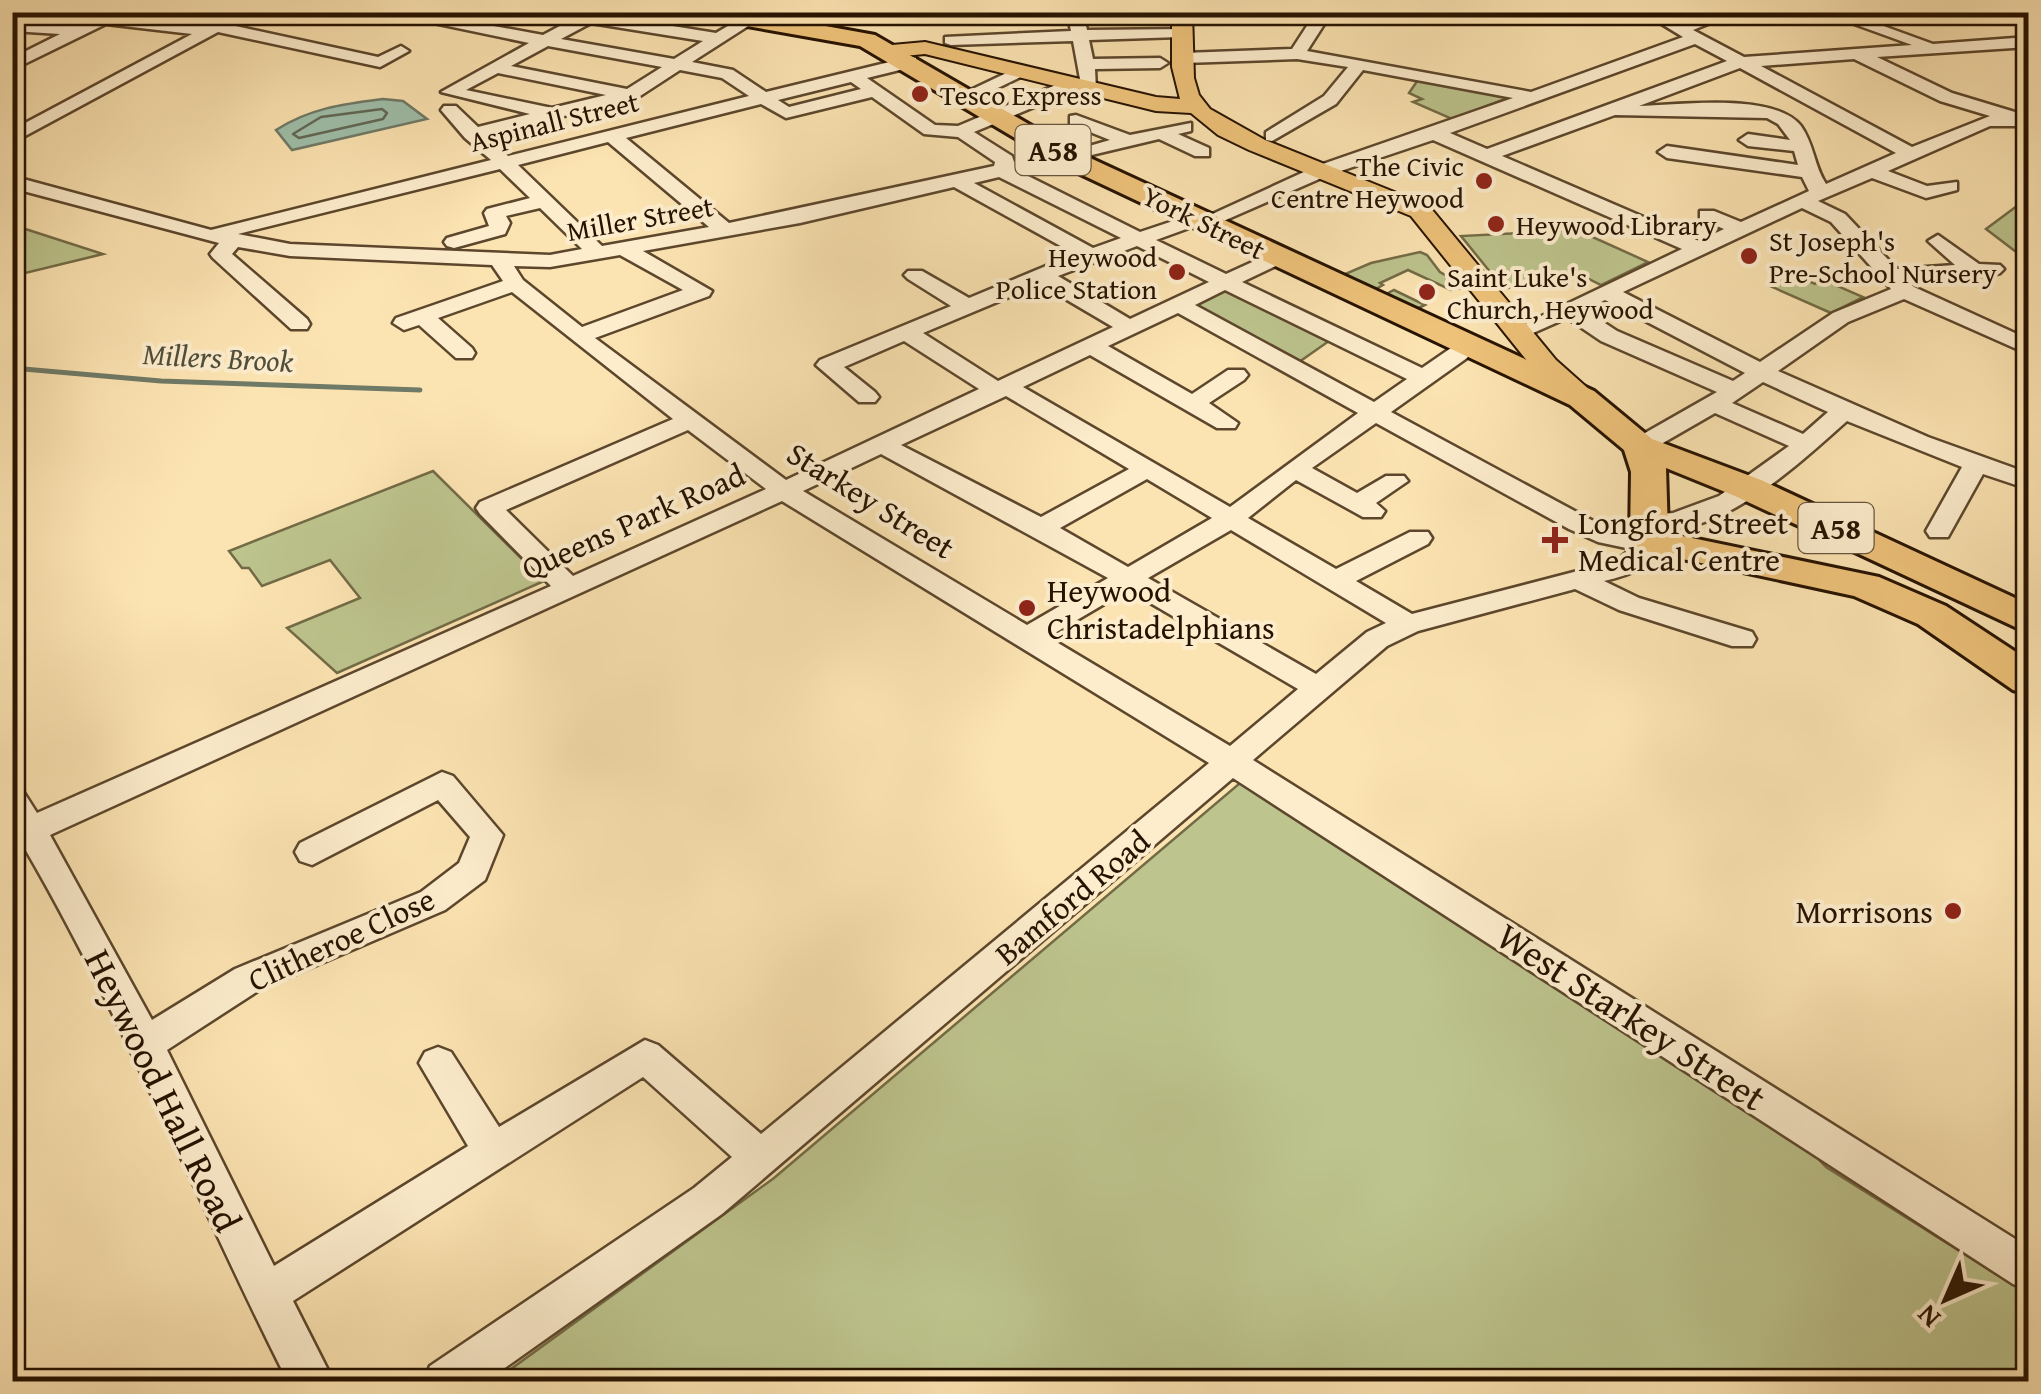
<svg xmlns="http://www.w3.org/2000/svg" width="2041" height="1394" font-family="'Gentium Book Plus',serif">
<rect width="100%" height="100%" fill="#fce4b2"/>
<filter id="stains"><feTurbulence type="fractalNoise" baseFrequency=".002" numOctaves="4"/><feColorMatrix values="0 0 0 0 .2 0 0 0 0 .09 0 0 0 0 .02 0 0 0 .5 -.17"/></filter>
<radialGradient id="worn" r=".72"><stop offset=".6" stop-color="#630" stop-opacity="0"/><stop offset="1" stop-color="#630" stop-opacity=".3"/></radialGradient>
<!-- green -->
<path fill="#bdc48d" stroke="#726b46" stroke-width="2.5" d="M1420,77L1501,93L1508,98L1452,119L1413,102L1422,99L1409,93Z
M2021,203L2028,206V261L1986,229Z
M13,225L103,254L13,276Z
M1577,230L1648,262L1601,285L1573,271L1504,289L1461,236Z
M1420,252L1427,255L1440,272L1466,287L1451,290L1408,270L1380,283L1383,285L1376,289L1386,294L1394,290L1425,305L1408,313L1338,277L1371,263Z
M1788,273L1815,284L1824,280L1863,297L1831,313L1770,286L1774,284L1770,282Z
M1227,290L1329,341L1299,362L1193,307Z
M433,471L544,581L337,673L287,628L360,598L330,560L262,586L249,568H242L229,551Z
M1240,783L1808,1148L1826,1167L2028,1294V1381L493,1382L774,1178Z"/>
<!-- water -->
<path fill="#9fbfab" stroke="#6f7a67" stroke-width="2.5" d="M383,99L403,101L427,119L292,150L276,130C310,108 344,104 383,99Z"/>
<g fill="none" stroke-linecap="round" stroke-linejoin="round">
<!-- shore -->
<path stroke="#626856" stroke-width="2.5" d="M382,109L387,113L383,119L299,138L293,134L321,117Z"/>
<!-- stream -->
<path stroke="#6f7a67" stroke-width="5" d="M12,368L161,381L420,390"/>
<defs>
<path id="minor" d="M104,12L207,26L231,12H251L231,25L378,57L401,46L409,51L380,67L218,32L12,143V130L192,34L106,24L12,70V58L60,34L12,31V21L77,26Z
M381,12H417L543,35L586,12H606L604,15L716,33L750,13L756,15V21L692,62L733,70L766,92L910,57L916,58V66L867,78L935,125L958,126L1070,79H1080L1073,41L951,45L945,43V37L1071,31L1067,12H1083L1087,30L1186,29V35L1180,37L1089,40L1093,59L1160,58L1168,63L1160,68L1095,69L1096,90L1082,87L974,132L1012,156L1014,162L1058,155L1110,140L1070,124V116L1076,115L1130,135L1191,123V131L1178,134L1209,148V156H1195L1159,139L1020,172L1140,232L1182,218L1189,220V228L1156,240L1226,274L1270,254H1284L1287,258L1284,262L1242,282L1422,368L1451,348H1467L1470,353L1467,358L1391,412L1597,523L1620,532L1658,535L1662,541C1649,569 1633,574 1604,581L1639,598L1752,632L1756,639L1752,646H1732L1619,610L1575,589L1418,631L1387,646L1253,760L2028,1247V1290L2013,1284L1233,778L722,1214L485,1382H424L430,1366L694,1188L732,1157L643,1077L293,1301L334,1382H288C199,1206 124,1019 24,847L12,850V787L23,791L37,813L551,586L480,514L476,508L480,502L673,419L512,292L438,318L472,348L475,353L472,358H456L419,325L404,330L393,323L396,318L503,281L492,265L290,256L238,247L232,254L307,319L310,324L307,329H291L213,258L210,254L219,243L12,188V176L211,230L491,160L465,138L441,110L444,106H456L478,127L530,114L441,92L529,43ZM591,23L703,41L674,59L561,39ZM548,46L662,67L627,89L511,66ZM680,70L722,78L749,96L508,156L487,135L637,98ZM498,73L606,95L552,108L466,90ZM851,82L861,89L789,107L778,100ZM872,97L924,134L958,137L995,162L994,166L729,223L626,138L761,104L786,118ZM608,142L709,227L602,246L518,165ZM500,169L530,198L487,209L484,213L489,226L447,238L444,242L447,246L454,248L505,234L510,223L506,216L540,208L582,249L550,255L290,244L238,234ZM999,177L1121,238L1093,248L974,183ZM954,187L1075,254L969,298L922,271H908L904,275L908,279L951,306L820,360L816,365L859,402H875L879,397L875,392L844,367L904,341L979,389L786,480L595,338L709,296L712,291L643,251L800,223ZM1137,246L1209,282L1130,319L1058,276ZM620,255L683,290L582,327L523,280L514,266L550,267ZM1040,284L1113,327L998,381L923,333ZM1225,290L1407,379L1374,402L1195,305ZM1178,313L1358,413L1230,507L1023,387L1090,355L1217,428H1235L1238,423L1209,403L1244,380L1248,375L1244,370H1228L1192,394L1108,346ZM1006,396L1129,469L1041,517L901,445ZM1376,423L1569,529L1598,542L1631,549L1616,561L1412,614L1356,581L1428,544L1432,538L1428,532H1410L1336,569L1248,518L1296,480L1363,517H1381L1385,511L1376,503L1408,481L1404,476H1386L1357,493L1312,468ZM688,430L766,489L573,576L506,510ZM881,454L1108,578L1027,625L803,491ZM1147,479L1212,518L1128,567L1060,528ZM782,501L1209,763L761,1134L658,1045L645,1040L499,1127L451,1052L438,1047L425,1052L419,1063L468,1146L274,1266L167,1050L261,989L445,910L485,880L503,835L453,776L442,772L300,843L295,852L300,861L312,865L438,800L470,837L459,863L421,892L235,969L152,1020L50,835ZM1231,530L1386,623L1367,632L1316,674L1148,578ZM1128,590L1298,689L1230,746L1048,637Z
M1316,12H1332L1307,51L1531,92L1683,37L1642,12H1662L1681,23L1714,12H1738L1693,30L1744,57L1912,45L1821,12H1845L1933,44L2028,37V47L1877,57L1952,93L2028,116V126H1990L1888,171L1927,186L1957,182V190L1926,198L1872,178L1818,201L1845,214L1897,269L1955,265L1928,241L1938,235L1979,264L2000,265L2004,269L2000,273L1993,275L1908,281L1914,287L2028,339V354L1904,299L1848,322L1778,371L1928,437L2028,473V489L1983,474L1948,537H1930L1926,531L1962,467L1847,421C1796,466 1713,546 1638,528L1634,522L1638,516L1673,513L1719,496L1789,446L1715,413L1649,451H1631L1628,446L1631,441L1717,392L1601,341L1567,318L1517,340L1506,333L1682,249L1433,140L1326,176L1212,226L1205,228L1195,222L1317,166L1513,98L1363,70L1336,104L1272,141L1266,140V132L1324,96L1348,67L1297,59L1184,63L1176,58L1184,53L1292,49ZM1695,44L1727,61L1487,149L1450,133ZM1854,59L1940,101L1990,116L1912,147L1761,66ZM1740,68L1896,153L1826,184C1814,166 1814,144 1801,126C1774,92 1680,105 1639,106ZM1615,115L1767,118L1778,124L1790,140L1748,134L1739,140L1748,146L1794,151L1798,165L1667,146L1658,152L1667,158L1802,177L1809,191L1741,222L1714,211H1700V219L1724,229L1699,241L1502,156ZM1802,208L1831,222L1891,289L1833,313L1760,362L1623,292ZM1605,300L1745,373L1733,381L1617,331L1585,310ZM1763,382L1828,412L1803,434L1732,403Z
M1373,12H1415L1422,17L1414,22Z
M2015,12H2028V28L2022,26Z
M1019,67L1033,71L973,100L958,96Z"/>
<path id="major" d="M1172,12H1192L1194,78L1199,95L1210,109L1265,140L1429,206L1556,360L1592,392L1597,398L1592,404H1572L1536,372L1411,216L1249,150L1218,135L1191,113L1156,111L925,54L892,57L882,51L892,45L925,42L1156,97L1180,99L1172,67Z"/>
<path id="highway" d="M696,12H748L875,35L1075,151L1594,391L1652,439L1761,480L2028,604V633L1735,496L1666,468L1668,533L1879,577L1946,606L2028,660V694L2013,690L1918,624L1854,596L1636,549L1630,541L1631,472L1624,450L1570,405L1057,163L860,46L707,19Z"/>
</defs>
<!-- minor casing -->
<use href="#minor" stroke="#5c462c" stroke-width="5"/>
<!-- major casing -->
<use href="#major" stroke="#261200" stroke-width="4"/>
<!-- highway casing -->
<use href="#highway" stroke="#261200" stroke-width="6"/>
<!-- minor -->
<use href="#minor" fill="#fdedcd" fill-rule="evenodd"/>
<!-- major -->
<use href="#major" fill="#eec279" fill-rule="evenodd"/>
<!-- highway -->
<use href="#highway" fill="#eec279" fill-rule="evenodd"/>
</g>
<!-- markers -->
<g fill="#8f2418" stroke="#fdedcd" stroke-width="4">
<circle cx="920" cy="94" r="10"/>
<circle cx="1484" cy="181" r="10"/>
<circle cx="1496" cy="224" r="10"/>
<circle cx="1749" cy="256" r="10"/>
<circle cx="1177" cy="272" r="10"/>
<circle cx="1427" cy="292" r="10"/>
<path d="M1550 525h10v10h10v10h-10v10h-10v-10h-10v-10h10z"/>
<circle cx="1027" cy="608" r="10"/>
<circle cx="1953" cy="911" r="10"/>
</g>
<g text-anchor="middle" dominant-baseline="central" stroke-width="8" stroke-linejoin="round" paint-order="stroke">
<!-- far-poi labels -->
<g font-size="28" fill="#261200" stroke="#fdedcd" text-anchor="start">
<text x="940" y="94">Tesco Express</text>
<text x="1464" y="165" text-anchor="end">The Civic<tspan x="1464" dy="32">Centre Heywood</tspan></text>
<text x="1516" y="224">Heywood Library</text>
<text x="1769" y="240">St Joseph's<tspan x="1769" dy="32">Pre-School Nursery</tspan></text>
<text x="1157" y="256" text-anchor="end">Heywood<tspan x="1157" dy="32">Police Station</tspan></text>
<text x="1447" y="276">Saint Luke's<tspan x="1447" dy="32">Church, Heywood</tspan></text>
</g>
<!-- far-street labels -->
<g font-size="28" fill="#261200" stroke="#fdedcd">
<text transform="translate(554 121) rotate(-14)">Aspinall Street</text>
<text transform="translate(640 218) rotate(-10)">Miller Street</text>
<text transform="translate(1204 222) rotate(26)">York Street</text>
</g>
<!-- shield labels -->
<g fill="#fdedcd" stroke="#66543e" stroke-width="2.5">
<rect x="1015.5" y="125" width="75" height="50" rx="8"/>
<rect x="1798.5" y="503" width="75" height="50" rx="8"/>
</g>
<g font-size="30" font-weight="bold" fill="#261200">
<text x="1053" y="150">A58</text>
<text x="1836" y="528">A58</text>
</g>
<!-- far-water labels -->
<g font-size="30" font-style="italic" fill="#504f3c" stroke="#fdedcd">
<text transform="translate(218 357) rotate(3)">Millers Brook</text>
</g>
<!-- street labels -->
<g font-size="32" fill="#261200" stroke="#fdedcd">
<text transform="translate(871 500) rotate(32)">Starkey Street</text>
<text transform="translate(633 521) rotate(-24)">Queens Park Road</text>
<text transform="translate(1072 897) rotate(-40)">Bamford Road</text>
<text transform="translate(341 939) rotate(-25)">Clitheroe Close</text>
</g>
<!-- poi labels -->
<g font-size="32" fill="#261200" stroke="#fdedcd" text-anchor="start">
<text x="1578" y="522">Longford Street<tspan x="1578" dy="37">Medical Centre</tspan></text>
<text x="1047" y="590">Heywood<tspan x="1047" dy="37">Christadelphians</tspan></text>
<text x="1933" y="911" text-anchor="end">Morrisons</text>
</g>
<!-- near-street labels -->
<g font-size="38" fill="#261200" stroke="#fdedcd">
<text transform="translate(1632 1016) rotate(33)">West Starkey Street</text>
<text transform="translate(164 1090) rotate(64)">Heywood Hall Road</text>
</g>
</g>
<!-- margin -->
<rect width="2041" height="1394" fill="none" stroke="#fce4b2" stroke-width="50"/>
<rect x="15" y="15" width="2011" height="1364" fill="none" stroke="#261200" stroke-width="5"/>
<rect x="25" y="25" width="1991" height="1344" fill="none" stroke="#261200" stroke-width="2.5"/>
<!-- north arrow -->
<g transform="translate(1946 1299) rotate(225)" stroke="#fdedcd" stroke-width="8" paint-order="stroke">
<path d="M0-8L18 38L0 25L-18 38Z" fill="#261200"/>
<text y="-15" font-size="28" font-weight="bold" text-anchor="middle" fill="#261200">N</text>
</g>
<rect width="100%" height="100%" filter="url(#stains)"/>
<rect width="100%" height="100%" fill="url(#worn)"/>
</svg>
